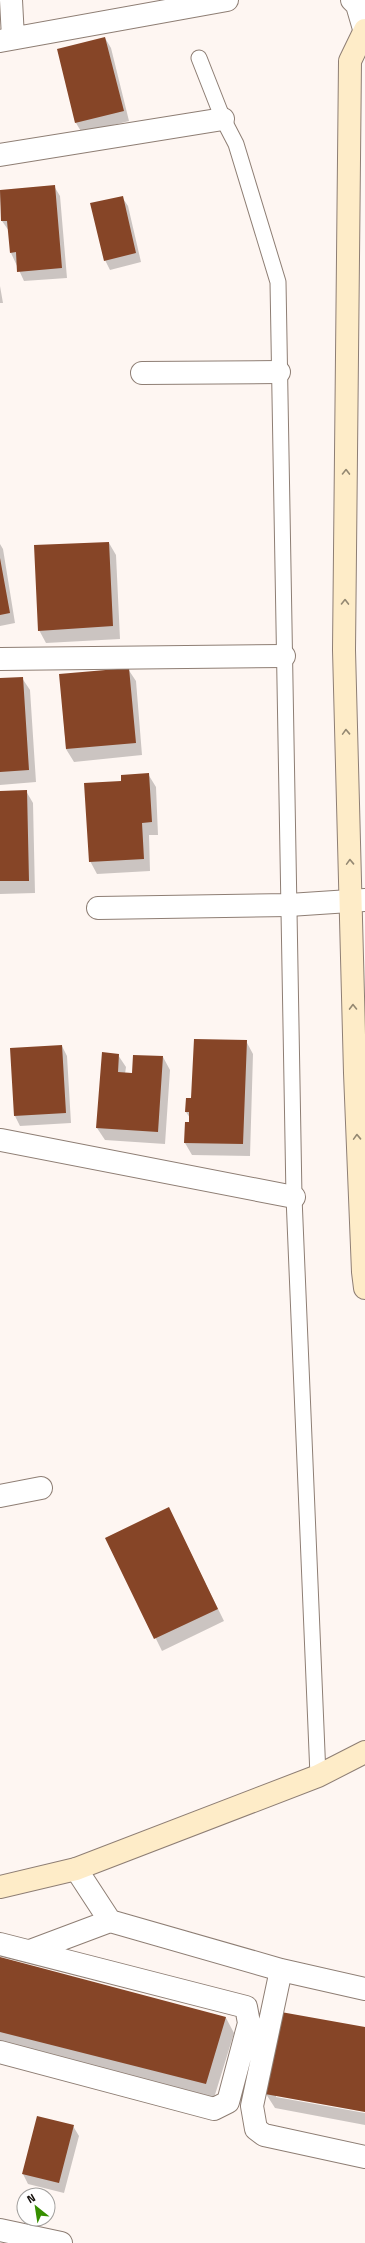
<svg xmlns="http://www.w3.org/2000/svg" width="365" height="2243" font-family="'Titillium Web',sans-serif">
<rect width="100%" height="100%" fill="#fef6f2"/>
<!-- shadow -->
<path fill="#0003" d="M105,38L111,48L129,121L82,133L76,123L58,50Z
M54,186L60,196L67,278L24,281L11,253L9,231L2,221L0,191Z
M122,197L128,206L141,262L110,270L105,260Z
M0,286L3,303H0Z
M109,543L116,555L120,639L46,643L39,630Z
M0,544L3,549L15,623L0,626Z
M128,669L136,681L142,755L74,762L66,749L60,675Z
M22,678L30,690L36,782L0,785V679Z
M148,774L156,787L158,835H149L150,871L97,874L90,861Z
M26,791L33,803L35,893L0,894V792Z
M246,1041L253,1054L250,1156L192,1155L185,1143L190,1118L186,1112L192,1099Z
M62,1046L67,1056L71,1123L20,1126L15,1116L11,1049Z
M118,1055L126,1067L125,1074H133L163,1057L170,1070L165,1144L105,1140L97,1128Z
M169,1509L224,1621L162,1651L106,1538Z
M0,1959L226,2018L234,2033L214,2098L0,2044Z
M365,2028V2111L276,2095V2097L365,2113V2125L275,2108L266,2094Z
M73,2126L79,2136L64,2193L28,2184L23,2174Z"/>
<!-- building -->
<path fill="#864527" d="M105,37L124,111L75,123L57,49Z
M55,185L62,268L17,272L16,252L10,253L7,221H1L0,190Z
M123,196L136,253L104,261L90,203Z
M109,542L113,626L38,631L34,545Z
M0,558L10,613L0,615Z
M129,668L136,743L66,749L59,674Z
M23,677L29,770L0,772V678Z
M149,773L152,822L142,823L144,859L89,862L84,783L121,781V775Z
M27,790L29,881H0V791Z
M194,1039L247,1040L243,1144L184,1143L185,1122H189V1112H185L186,1098H191Z
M62,1045L66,1113L14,1116L10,1048Z
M102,1052L119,1054L118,1072L132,1073L133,1055L163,1056L158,1132L96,1128Z
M169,1507L218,1609L154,1639L105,1538Z
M0,1957L226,2017L206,2084L0,2032Z
M281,2012L365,2027V2112L265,2094Z
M37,2116L74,2125L59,2183L22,2174Z"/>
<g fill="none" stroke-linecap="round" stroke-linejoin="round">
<defs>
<path id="lane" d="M199,58L223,119L236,144L278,282L294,1197L318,1776"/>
<path id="street" d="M11,0L13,38
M352,0L357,5L364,29
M0,41L227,0
M0,155L223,119
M142,373L279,372
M0,659L284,656
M98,908L289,905L365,900
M1,1140L294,1197
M0,1496L41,1488
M76,1869L110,1921L281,1970L365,1989
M0,1944L246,2007L249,2023L228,2102L214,2109L0,2052
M30,1951L110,1921
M281,1970L252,2106L256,2129L264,2135L365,2157
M0,2230L61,2243"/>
<path id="secondary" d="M365,30L350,61L344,650L355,1073L363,1272L365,1288
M0,1887L76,1869L318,1776L365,1752"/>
</defs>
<!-- lane casing -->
<use href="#lane" stroke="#8e7e74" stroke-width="17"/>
<!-- street casing -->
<use href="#street" stroke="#8e7e74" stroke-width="24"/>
<!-- secondary casing -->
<use href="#secondary" stroke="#8e7e74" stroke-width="24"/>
<!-- lane -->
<use href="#lane" stroke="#fff" stroke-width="15"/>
<!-- street -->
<use href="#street" stroke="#fff" stroke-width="22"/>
<!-- secondary -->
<use href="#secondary" stroke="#feecc8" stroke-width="22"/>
</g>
<!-- one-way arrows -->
<defs><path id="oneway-chevron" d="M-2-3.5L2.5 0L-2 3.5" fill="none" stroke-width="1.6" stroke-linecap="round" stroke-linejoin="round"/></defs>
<g stroke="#948872">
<use href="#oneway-chevron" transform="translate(346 472) rotate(-89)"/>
<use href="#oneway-chevron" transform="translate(345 602) rotate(-89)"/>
<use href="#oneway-chevron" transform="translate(346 732) rotate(-92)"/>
<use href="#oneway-chevron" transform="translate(350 862) rotate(-92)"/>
<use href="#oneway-chevron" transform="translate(353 1007) rotate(-91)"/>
<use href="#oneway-chevron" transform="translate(357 1137) rotate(-92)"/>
</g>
<!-- north arrow -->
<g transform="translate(36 2207) rotate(330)"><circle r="19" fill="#ffffff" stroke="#a19f9d"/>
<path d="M0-3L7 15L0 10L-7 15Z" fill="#368f00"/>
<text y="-6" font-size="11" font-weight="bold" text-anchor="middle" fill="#130e0a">N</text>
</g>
</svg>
